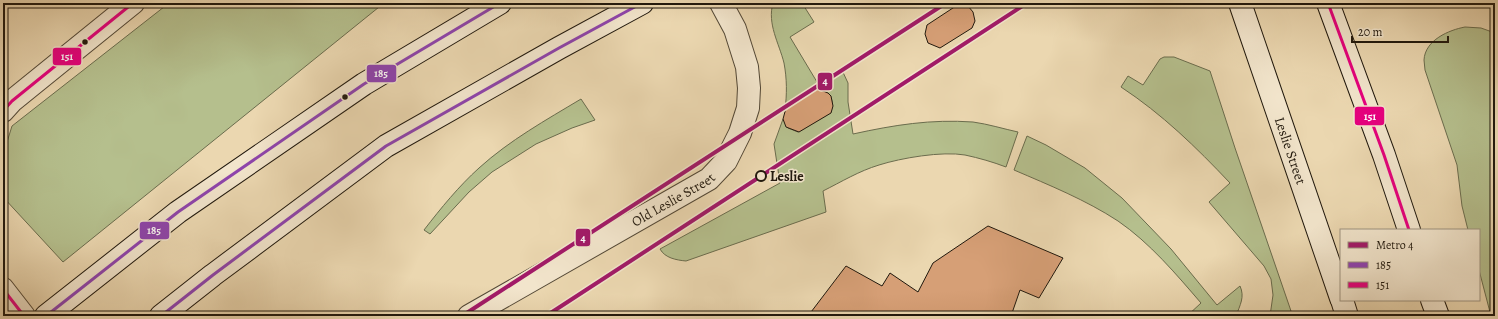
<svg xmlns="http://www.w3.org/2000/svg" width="1498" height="319" font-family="Alegreya,serif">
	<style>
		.green { fill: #b5bf8d; stroke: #6a6c4d }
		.building { fill: #d69f76; stroke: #20180d }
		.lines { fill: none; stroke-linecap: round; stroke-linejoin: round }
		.street-casing { stroke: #534836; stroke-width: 24 }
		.secondary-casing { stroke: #20180d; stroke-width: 24 }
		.street { stroke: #f2e5cc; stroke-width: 22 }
		.secondary { stroke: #f2e5cc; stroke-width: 22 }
		.bus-1-casing { stroke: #f2e5cc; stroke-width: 6 }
		.bus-2-casing { stroke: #f2e5cc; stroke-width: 6 }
		.bus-1 { stroke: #8e44ad; stroke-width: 3 }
		.bus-2 { stroke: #e5007d; stroke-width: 3 }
		.metro-1-casing { stroke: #f2e5cc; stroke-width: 7 }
		.metro-1 { stroke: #a21a68; stroke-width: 4 }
		.bus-dot { fill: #20180d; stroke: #f2e5cc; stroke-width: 1.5 }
		.stop-dot { fill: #f2e5cc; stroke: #20180d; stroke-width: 2 }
		.labels { text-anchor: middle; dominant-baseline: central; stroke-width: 3; stroke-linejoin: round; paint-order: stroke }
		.street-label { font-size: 14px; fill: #20180d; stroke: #f2e5cc }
		.stop-label { font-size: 14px; font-weight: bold; fill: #20180d; stroke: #f2e5cc; text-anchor: start }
		.line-badge { stroke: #f2e5cc; stroke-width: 1.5 }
		.badge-label { font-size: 11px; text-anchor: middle; font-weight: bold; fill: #fff }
	</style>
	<rect width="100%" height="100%" fill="#ebd7b0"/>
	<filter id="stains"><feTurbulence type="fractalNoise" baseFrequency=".005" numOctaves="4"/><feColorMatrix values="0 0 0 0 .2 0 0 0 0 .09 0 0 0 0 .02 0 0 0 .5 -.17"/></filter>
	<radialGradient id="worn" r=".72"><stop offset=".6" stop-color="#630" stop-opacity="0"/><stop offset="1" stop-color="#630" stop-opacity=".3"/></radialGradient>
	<path class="green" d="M 169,3 L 384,3 L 63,262 L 3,197 L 3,155 L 12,126 Z
		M 773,3 L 802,3 L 814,22 L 790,37 L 817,82 L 841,68 L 848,83 L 848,102 L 853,134 C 894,125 931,119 973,122 C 988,124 1004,129 1018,132 L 1006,167 C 993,162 979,158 965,155 C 942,151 901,158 879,165 C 859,171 841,182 823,191 L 826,212 L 686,261 C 676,260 665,258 660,249 L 780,183 L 774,144 L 783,119 L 788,128 L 798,132 L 830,113 C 836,102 830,89 816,90 L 785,110 C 787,94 787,79 784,63 C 779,43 767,24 773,3 Z
		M 1465,27 L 1481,28 L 1495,33 L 1495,316 L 1491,316 L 1479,270 L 1479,230 L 1468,230 L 1462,206 L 1457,165 L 1425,70 C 1425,67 1424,63 1424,60 C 1425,40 1449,30 1465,27 Z
		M 1164,57 L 1174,57 L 1210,71 L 1235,148 L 1291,311 L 1278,316 L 1270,316 L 1273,295 L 1271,279 L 1264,266 L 1209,202 L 1230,183 C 1196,147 1162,114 1121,87 L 1128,76 L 1143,85 L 1160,59 Z
		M 581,99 L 595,120 L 572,128 L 536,144 L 492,172 L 469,192 L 430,234 L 424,230 C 441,208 459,186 479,168 C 510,140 546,120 581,99 Z
		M 1027,136 L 1046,145 L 1085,168 L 1122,198 L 1171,249 L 1217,305 L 1240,286 C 1245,297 1240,305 1236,316 L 1187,316 L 1201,303 C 1176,274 1150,243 1118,221 C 1086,200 1049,185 1014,170 Z"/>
	<path class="building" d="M 959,4 L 968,6 L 973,12 L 975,21 L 972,28 L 940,48 L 928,43 L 925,34 L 927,25 Z
		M 818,89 L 828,93 L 831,96 L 833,106 L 831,113 L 799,132 L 786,127 L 783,119 L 786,108 Z
		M 988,226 L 1063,258 L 1039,298 L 1020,290 L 1011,316 L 808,316 L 846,266 L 882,286 L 890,273 L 918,292 L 933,263 Z"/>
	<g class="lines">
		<defs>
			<g id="street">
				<path d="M 3,111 L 12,101 L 133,3"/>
				<path d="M 3,289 L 24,316"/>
				<path id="s1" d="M 469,316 L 709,179 L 726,161 L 740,133 L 748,108 L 749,88 L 747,67 L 735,29 L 721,3"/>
			</g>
			<g id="secondary">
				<path id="s2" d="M 1240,3 L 1341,298"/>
				<path d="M 1328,3 L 1384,155 L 1409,230"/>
				<path d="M 1342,300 L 1347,316"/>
				<path d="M 1432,300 L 1438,316"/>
				<path d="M 46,316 L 178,212 L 364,84 L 500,3"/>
				<path d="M 161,316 L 213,275 L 386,146 L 559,48 L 642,3"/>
			</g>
		</defs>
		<use href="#street" class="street-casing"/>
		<use href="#secondary" class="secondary-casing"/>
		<use href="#street" class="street"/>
		<use href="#secondary" class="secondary"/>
		<defs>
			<path id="bus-1" d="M 46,316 L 178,212 L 364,84 L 500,3
				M 161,316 L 213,275 L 386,146 L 559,48 L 642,3"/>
			<path id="bus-2" d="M 1328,3 L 1384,155 L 1409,230
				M 3,111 L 12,101 L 133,3
				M 3,289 L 24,316"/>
		</defs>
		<use href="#bus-1" class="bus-1-casing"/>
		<use href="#bus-2" class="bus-2-casing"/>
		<use href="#bus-1" class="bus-1"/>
		<use href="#bus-2" class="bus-2"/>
		<defs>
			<path id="metro-1" d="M 462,316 L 946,3
				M 546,316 L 1027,3"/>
		</defs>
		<use href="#metro-1" class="metro-1-casing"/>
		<use href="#metro-1" class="metro-1"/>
	</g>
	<g class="bus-dot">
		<circle cx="85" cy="42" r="3.5"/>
		<circle cx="345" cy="97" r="3.5"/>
	</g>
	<circle class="stop-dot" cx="761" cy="176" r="5"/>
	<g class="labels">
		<g class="street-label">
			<text stroke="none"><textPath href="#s2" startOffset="156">Leslie Street</textPath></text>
			<text stroke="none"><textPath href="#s1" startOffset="235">Old Leslie Street</textPath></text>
		</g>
		<g class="stop-label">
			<text x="770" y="176">Leslie</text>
		</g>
	</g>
	<g class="line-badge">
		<rect x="52" y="47" width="30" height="19" rx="4" fill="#e5007d"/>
		<rect x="366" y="64" width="31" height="19" rx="4" fill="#8e44ad"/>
		<rect x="817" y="72" width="16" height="19" rx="4" fill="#a21a68"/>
		<rect x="1354" y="106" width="31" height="20" rx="4" fill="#e5007d"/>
		<rect x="139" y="221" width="31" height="19" rx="4" fill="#8e44ad"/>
		<rect x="575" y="228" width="16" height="19" rx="4" fill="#a21a68"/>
	</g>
	<g class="badge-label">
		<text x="67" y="60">151</text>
		<text x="381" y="77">185</text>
		<text x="825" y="85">4</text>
		<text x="1370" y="120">151</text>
		<text x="154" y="234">185</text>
		<text x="583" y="242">4</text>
	</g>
	<rect width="1498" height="319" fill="none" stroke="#ebd7b0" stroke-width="16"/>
	<rect x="4" y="4" width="1490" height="311" fill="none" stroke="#20180d" stroke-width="2"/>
	<rect x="8" y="8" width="1482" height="303" fill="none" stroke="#20180d"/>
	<rect x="1340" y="229" width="140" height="72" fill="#f2e5cc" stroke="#9e9380"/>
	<rect x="1348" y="242" width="20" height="6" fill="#a21a68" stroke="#9e9380"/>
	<text x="1376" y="249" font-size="12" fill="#20180d">Metro 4</text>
	<rect x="1348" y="262" width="20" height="6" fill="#8e44ad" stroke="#9e9380"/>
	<text x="1376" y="269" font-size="12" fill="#20180d">185</text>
	<rect x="1348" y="282" width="20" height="6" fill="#e5007d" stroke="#9e9380"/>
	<text x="1376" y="289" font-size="12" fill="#20180d">151</text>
	<path d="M1352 36v6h96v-6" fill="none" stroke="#20180d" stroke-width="2"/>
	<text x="1358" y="36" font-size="12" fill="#20180d" stroke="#f2e5cc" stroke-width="3" paint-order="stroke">20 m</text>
	<rect width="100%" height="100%" filter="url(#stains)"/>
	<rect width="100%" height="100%" fill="url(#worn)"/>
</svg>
